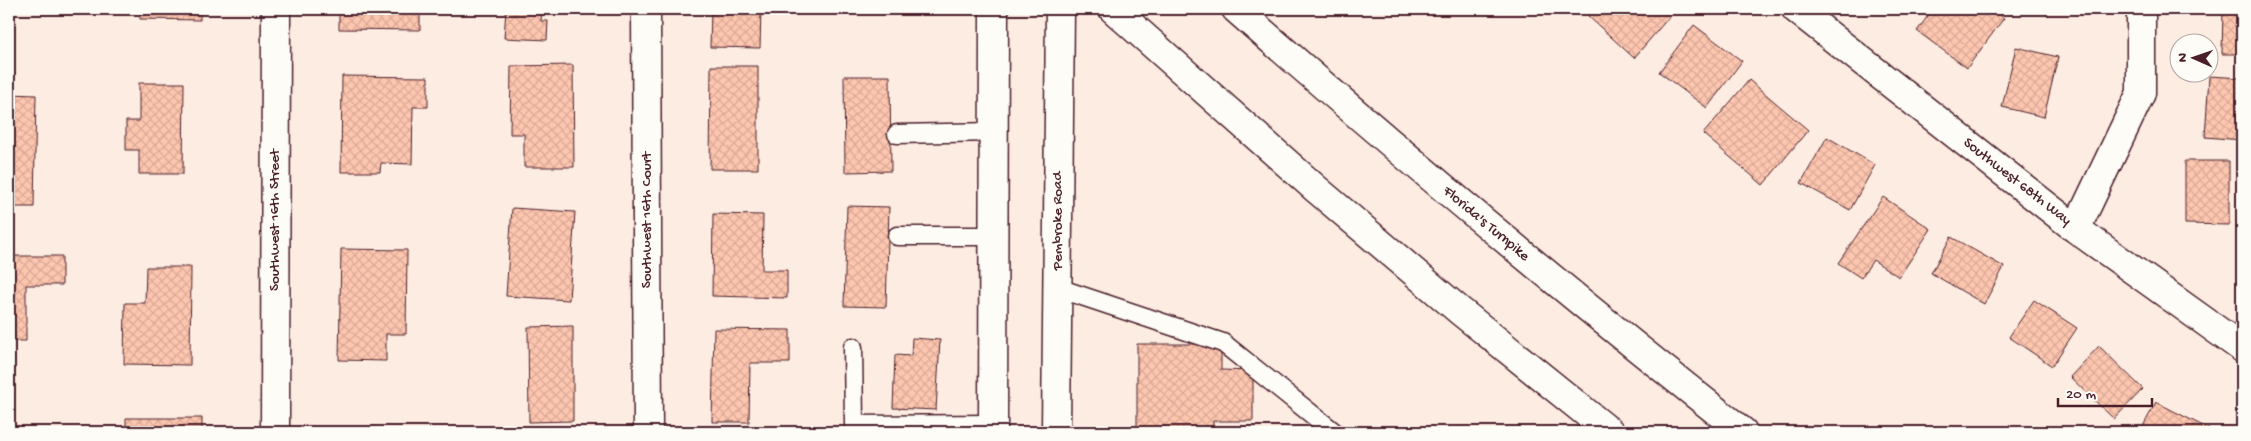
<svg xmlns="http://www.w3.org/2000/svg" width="2251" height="441" font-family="'Gochi Hand',sans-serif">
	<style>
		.building { fill: url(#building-cross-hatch); stroke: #4a1f2b }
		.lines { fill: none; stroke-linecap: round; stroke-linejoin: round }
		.service-casing { stroke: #4a1f2b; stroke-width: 21 }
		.minor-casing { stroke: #4a1f2b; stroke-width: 31 }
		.secondary-casing { stroke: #4a1f2b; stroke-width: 31 }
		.motorway-casing { stroke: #4a1f2b; stroke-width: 31 }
		.service { stroke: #fdfcf7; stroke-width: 18 }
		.minor { stroke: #fdfcf7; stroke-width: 28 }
		.secondary { stroke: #fdfcf7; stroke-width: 28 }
		.motorway { stroke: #fdfcf7; stroke-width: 28 }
		.labels { text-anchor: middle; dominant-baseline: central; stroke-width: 4; stroke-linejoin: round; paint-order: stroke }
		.street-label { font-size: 15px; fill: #4a1f2b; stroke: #fdfcf7 }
	</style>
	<defs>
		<pattern id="building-cross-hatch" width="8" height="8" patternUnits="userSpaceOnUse" patternTransform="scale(1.25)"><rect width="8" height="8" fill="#fdc6af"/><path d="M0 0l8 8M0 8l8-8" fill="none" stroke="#daaa97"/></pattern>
	</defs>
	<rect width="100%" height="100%" fill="#fdece1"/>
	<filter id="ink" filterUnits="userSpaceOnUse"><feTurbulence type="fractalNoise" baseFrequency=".02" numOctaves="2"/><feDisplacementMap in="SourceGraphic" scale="10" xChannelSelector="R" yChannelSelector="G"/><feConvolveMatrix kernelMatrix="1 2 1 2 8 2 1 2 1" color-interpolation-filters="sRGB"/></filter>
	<g filter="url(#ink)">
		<path class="building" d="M 140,9 L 200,9 L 200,20 L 140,19 Z
			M 339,9 L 420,9 L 420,30 L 339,29 Z
			M 506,9 L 542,9 L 541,21 L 548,21 L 547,40 L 504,38 Z
			M 711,9 L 761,9 L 760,48 L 710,47 Z
			M 1594,9 L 1674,9 L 1675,10 L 1634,58 L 1588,16 Z
			M 1933,9 L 1991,9 L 2004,18 L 1967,68 L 1917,31 Z
			M 2223,9 L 2242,9 L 2242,54 L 2222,54 Z
			M 1694,25 L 1742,61 L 1707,108 L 1659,72 Z
			M 2016,47 L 2058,57 L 2044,117 L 2002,107 Z
			M 573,65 L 574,167 L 524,167 L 524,134 L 510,134 L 511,66 Z
			M 711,66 L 758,66 L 758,169 L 710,169 Z
			M 342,76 L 428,77 L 428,107 L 413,107 L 412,164 L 381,163 L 380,172 L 341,172 Z
			M 844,76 L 890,76 L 891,171 L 845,172 Z
			M 2209,76 L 2242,78 L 2242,140 L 2205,137 Z
			M 1749,80 L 1808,130 L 1763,185 L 1703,134 Z
			M 139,83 L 184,83 L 183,174 L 139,174 L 139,150 L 126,150 L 126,121 L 139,121 Z
			M 9,94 L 36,95 L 34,207 L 9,207 Z
			M 1827,137 L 1875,165 L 1850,210 L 1801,183 Z
			M 2185,161 L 2229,161 L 2229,225 L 2185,224 Z
			M 1883,197 L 1931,229 L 1899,277 L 1873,260 L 1861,278 L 1838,263 Z
			M 847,206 L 889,207 L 886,307 L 844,306 Z
			M 512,208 L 575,212 L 569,300 L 506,296 Z
			M 713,214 L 763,215 L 762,270 L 787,270 L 787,298 L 712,296 Z
			M 1951,237 L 2004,267 L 1984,304 L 1931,273 Z
			M 341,249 L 407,250 L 406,334 L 386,334 L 386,361 L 339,360 Z
			M 9,256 L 62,256 L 62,285 L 26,285 L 26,341 L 9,341 Z
			M 146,267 L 191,267 L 190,365 L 124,364 L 125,303 L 145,303 Z
			M 2034,300 L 2077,328 L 2052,366 L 2009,337 Z
			M 573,326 L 573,421 L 529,422 L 528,327 Z
			M 714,329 L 790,330 L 790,363 L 750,363 L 749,422 L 712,422 Z
			M 912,338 L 940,340 L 936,410 L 893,408 L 895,355 L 911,356 Z
			M 1137,344 L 1221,344 L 1221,370 L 1253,371 L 1253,421 L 1213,421 L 1213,432 L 1137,432 Z
			M 2099,346 L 2143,389 L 2114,419 L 2070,377 Z
			M 2156,402 L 2209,429 L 2207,432 L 2140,432 Z
			M 126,418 L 202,418 L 202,432 L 126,432 Z"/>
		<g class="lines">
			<defs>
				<path id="service" d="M 897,134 L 994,132
					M 897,236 L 993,236
					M 1058,288 L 1223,343 L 1334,432
					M 853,347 L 854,425 L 993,424"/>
				<path id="minor" d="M 646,9 L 648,432
					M 1796,9 L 2076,229 L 2242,348
					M 2076,229 L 2141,93 L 2141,9
					M 275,432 L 276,9"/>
				<path id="secondary" d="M 993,432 L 994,9
					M 1056,432 L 1060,9"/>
				<path id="motorway" d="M 1113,9 L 1315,188 L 1460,311 L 1610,432
					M 1236,9 C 1401,154 1570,296 1743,432"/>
			</defs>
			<use href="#service" class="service-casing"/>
			<use href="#minor" class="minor-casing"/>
			<use href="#secondary" class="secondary-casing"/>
			<use href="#motorway" class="motorway-casing"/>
			<use href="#service" class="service"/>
			<use href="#minor" class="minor"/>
			<use href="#secondary" class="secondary"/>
			<use href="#motorway" class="motorway"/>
		</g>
	</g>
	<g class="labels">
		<g class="street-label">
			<text transform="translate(2017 182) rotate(38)">Southwest 68th Way</text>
			<text transform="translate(275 220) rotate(-90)">Southwest 16th Street</text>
			<text transform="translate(647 220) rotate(-90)">Southwest 16th Court</text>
			<text transform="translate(1058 221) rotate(-90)">Pembroke Road</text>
			<text transform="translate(1486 224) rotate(40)">Florida's Turnpike</text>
		</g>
	</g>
	<rect width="2251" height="441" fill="none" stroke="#fdfcf7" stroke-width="30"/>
	<rect x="15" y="15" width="2221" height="411" fill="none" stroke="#4a1f2b" stroke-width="2" filter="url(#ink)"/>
	<g transform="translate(2194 58) rotate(272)"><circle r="24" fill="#fdfcf7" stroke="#b5a4a5"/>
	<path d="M0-4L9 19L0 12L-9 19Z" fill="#4a1f2b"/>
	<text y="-8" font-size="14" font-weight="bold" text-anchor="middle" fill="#4a1f2b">N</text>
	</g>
	<path d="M2058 398v8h94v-8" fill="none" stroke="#4a1f2b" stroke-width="2.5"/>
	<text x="2066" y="398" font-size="15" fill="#4a1f2b" stroke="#fdfcf7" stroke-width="4" paint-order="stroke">20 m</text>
</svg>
